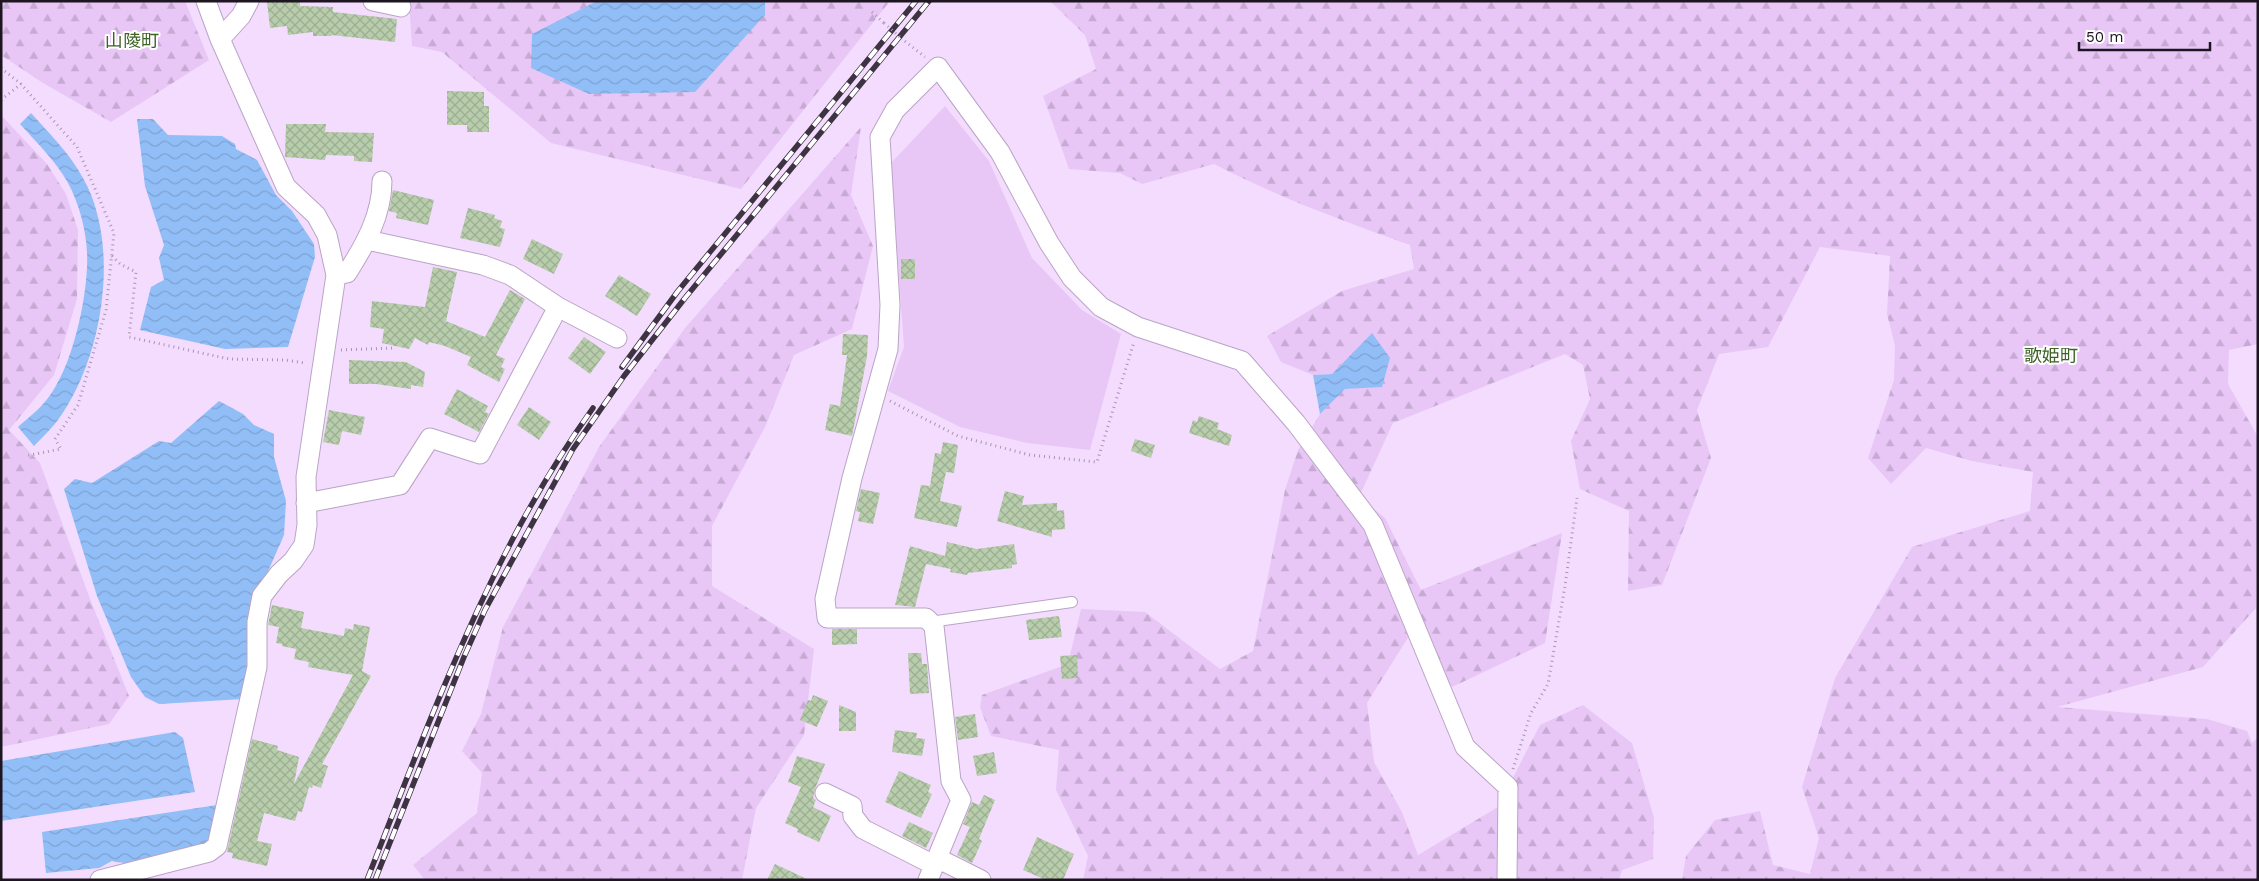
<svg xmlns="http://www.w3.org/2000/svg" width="2259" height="881" font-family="'Work Sans','Noto Sans JP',sans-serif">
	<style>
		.forest { fill: url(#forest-firs) }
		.pitch { fill: #e8c7f7 }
		.water { fill: url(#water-waves) }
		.building { fill: url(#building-cross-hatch) }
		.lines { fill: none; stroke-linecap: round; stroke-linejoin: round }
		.service-casing { stroke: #baa4c5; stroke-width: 12 }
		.minor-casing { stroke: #baa4c5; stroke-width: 21 }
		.path { stroke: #a896b0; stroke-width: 3; stroke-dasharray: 1 4; stroke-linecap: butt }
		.service { stroke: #fff; stroke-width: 10 }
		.minor { stroke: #fff; stroke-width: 19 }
		.rail-casing { stroke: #3d3342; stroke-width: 5.5 }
		.rail { stroke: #fff; stroke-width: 4; stroke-dasharray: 11; stroke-linecap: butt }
		.path-bridge { stroke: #a896b0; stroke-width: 3; stroke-dasharray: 1 4; stroke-linecap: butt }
		.labels { text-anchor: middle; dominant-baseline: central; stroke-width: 4; stroke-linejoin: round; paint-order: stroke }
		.neighbourhood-label { font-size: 18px; fill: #3e6326; stroke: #fff }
	</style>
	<defs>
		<pattern id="forest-firs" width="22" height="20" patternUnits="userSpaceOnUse" patternTransform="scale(1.25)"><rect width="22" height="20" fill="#e8c7f7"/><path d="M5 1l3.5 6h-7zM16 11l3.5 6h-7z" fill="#c7aad3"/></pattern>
		<pattern id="water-waves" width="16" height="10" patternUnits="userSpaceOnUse" patternTransform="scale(1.25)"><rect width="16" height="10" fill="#92bef7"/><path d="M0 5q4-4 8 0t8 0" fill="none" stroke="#7da2d3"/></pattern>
		<pattern id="building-cross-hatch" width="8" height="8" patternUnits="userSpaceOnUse" patternTransform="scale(1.25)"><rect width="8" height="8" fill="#b7cdab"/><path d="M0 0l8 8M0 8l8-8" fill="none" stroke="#9daf93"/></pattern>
	</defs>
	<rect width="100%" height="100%" fill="#f3dcfe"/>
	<path class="forest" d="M 1,1 L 185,1 L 209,60 L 111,122 L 43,83 L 1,55 Z
		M 409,1 L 597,1 L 582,10 L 765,15 L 765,1 L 890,1 L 741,189 L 551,143 L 442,52 L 412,46 Z
		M 1050,1 L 2258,1 L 2258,344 L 2229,350 L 2228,384 L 2258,437 L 2256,608 L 2203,667 L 2057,707 L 2207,719 L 2247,731 L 2252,743 L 2258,737 L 2258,880 L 1682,880 L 1686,856 L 1715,820 L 1760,811 L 1773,865 L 1810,874 L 1819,838 L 1802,787 L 1835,678 L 1912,547 L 2030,511 L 2033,472 L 1972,461 L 1926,448 L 1891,484 L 1868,458 L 1894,380 L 1895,346 L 1887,314 L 1890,256 L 1820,247 L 1768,347 L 1719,354 L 1697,410 L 1711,458 L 1662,585 L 1628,591 L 1629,511 L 1580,489 L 1571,441 L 1590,399 L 1583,365 L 1565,354 L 1393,423 L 1359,497 L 1385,518 L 1421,590 L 1562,533 L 1545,643 L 1452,687 L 1409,636 L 1367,703 L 1374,762 L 1402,812 L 1418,855 L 1498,807 L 1540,725 L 1583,705 L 1632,743 L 1654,818 L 1653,859 L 1622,870 L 1619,880 L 1083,880 L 1088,856 L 1056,790 L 1059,750 L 991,736 L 980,707 L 982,695 L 1068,664 L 1081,609 L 1145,612 L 1220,669 L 1253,651 L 1285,490 L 1298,450 L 1320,414 L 1345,389 L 1382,386 L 1372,333 L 1332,374 L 1313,375 L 1281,362 L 1267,336 L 1342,291 L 1414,269 L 1410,245 C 1343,221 1278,197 1214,164 L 1142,184 L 1120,173 L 1069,169 L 1043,96 L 1096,69 L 1085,35 Z
		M 1,115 L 47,164 L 66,194 L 78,230 L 77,299 L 54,375 L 9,430 L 40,463 L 90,599 L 129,696 L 109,724 L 1,747 Z
		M 861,127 L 851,195 L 873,246 L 852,329 L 794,355 L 766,425 L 712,526 L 712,586 L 814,649 L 804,735 L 756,808 L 742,880 L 425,880 L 413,865 L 477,813 L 482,773 L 462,751 L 481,714 L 503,627 L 599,447 L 685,328 Z"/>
	<path class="pitch" d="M 945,106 L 989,161 L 1032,258 L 1082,310 L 1121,334 L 1090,450 L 1027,443 L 960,427 L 888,391 L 904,347 L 891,163 Z"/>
	<path class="water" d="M 597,1 L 765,1 L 765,15 L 695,92 L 589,94 L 531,68 L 532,34 Z
		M 31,113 C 48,132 71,155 83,178 C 120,243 104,350 64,411 C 56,424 45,435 34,446 L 18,427 C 28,418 40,409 48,398 C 73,366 89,293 87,252 C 86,230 79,203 68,183 C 56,161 37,143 20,124 Z
		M 137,119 L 153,119 L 168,135 L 222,136 L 235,144 L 236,149 L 257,160 L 276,195 L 292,211 L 314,244 L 315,257 L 288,347 L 225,349 L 140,330 L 151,287 L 164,280 L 159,258 L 164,245 L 145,186 Z
		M 1372,333 L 1390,358 L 1382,387 L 1345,389 L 1320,414 L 1313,375 L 1332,374 Z
		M 219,401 L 243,414 L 254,425 L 274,434 L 274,457 L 286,501 L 284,535 L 262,585 L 243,699 L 159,704 L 145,697 L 131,677 L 97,596 L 64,489 L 75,479 L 92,483 L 159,441 L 171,443 Z
		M 175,732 L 183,738 L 195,792 L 1,821 L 1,761 Z
		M 217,805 L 210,845 C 180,852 142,869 112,861 L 99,868 L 46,873 L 42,832 Z"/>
	<path class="building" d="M 267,1 L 300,1 L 300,6 L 333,7 L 333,12 L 397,19 L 395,42 L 332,35 L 332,36 L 313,36 L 313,32 L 288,35 L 287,26 L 270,28 Z
		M 447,91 L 484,92 L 484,106 L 489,106 L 489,132 L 467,132 L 467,125 L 447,125 Z
		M 286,124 L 326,124 L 325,132 L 374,133 L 372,162 L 354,161 L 354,156 L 326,155 L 325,160 L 285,157 Z
		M 393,190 L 434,200 L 428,225 L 396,218 L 397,213 L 389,211 Z
		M 468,208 L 495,215 L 494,218 L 502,221 L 500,228 L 505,229 L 500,247 L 460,238 Z
		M 532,239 L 563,254 L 554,274 L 523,259 Z
		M 901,259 L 915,259 L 915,279 L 901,279 Z
		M 433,267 L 457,272 L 446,321 L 485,337 L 510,290 L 525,299 L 496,355 L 505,359 L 501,367 L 505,369 L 499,382 L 467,365 L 471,357 L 445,346 L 429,342 L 428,345 L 415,338 L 409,349 L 382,343 L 384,329 L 370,327 L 372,301 L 425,307 Z
		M 619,275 L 651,294 L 637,316 L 605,296 Z
		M 843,334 L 868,335 L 867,356 L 852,436 L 825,430 L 830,404 L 840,406 L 847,355 L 842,355 Z
		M 584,337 L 606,352 L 590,374 L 568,358 Z
		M 349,360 L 406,362 L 425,372 L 423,387 L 411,385 L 411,389 L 376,384 L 349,384 Z
		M 457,389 L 488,406 L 485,412 L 489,414 L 479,432 L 444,414 Z
		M 529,407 L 551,422 L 539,440 L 517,425 Z
		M 329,410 L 365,417 L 361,435 L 342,431 L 339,445 L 323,442 Z
		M 1199,416 L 1219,423 L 1217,429 L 1232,435 L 1229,446 L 1189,433 L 1193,420 L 1197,422 Z
		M 1135,439 L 1155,445 L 1151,458 L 1131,451 Z
		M 943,442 L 958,445 L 954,473 L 946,472 L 940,501 L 962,506 L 957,527 L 914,518 L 921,485 L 930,486 L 935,453 L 941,454 Z
		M 861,489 L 880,493 L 873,524 L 858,521 L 860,512 L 856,511 Z
		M 1005,491 L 1024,496 L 1022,505 L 1057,503 L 1057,511 L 1064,510 L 1065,529 L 1052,530 L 1052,537 L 997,521 Z
		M 947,542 L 977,549 L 1014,544 L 1017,564 L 1012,565 L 1012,568 L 968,573 L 967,575 L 950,572 L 951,569 L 926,564 L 915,607 L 895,605 L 910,546 L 945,556 Z
		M 272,605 L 304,612 L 301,628 L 344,636 L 345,628 L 353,630 L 354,624 L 370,627 L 362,671 L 371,676 L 322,764 L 328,766 L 321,788 L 313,785 L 312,788 L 309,787 L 302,812 L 298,811 L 295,821 L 264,813 L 257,841 L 272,844 L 267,866 L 232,858 L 233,853 L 227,852 L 252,739 L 278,746 L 277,750 L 299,757 L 294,784 L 353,675 L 308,667 L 309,662 L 294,659 L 296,649 L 282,646 L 282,644 L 276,643 L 279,627 L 268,625 Z
		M 1059,616 L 1062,637 L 1029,640 L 1026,620 Z
		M 832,629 L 857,629 L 857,644 L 832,645 Z
		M 908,653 L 921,653 L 922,664 L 927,664 L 929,693 L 910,694 Z
		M 1077,655 L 1078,678 L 1062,679 L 1060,656 Z
		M 813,695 L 828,701 L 817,727 L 800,720 L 808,700 L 811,701 Z
		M 839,705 L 856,712 L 856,731 L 839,731 Z
		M 975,714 L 978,737 L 958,740 L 955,717 Z
		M 895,730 L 917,733 L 916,738 L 925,739 L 922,756 L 892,752 Z
		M 994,752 L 997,773 L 977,776 L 973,756 Z
		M 797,756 L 825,764 L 815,789 L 813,798 L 816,800 L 813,807 L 831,816 L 819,842 L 797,832 L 798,829 L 785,823 L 801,787 L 788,782 Z
		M 899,771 L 931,785 L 928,792 L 932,794 L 921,818 L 885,802 Z
		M 984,795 L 995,800 L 979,839 L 982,841 L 972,863 L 957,855 L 970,827 L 963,824 L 972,802 L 979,805 Z
		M 909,822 L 933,833 L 926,848 L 902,836 Z
		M 1037,837 L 1074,854 L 1063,880 L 1046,880 L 1023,870 Z
		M 775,864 L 809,880 L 767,880 Z"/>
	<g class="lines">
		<defs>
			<path id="service" d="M 930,622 L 1072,602"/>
			<path id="minor" d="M 373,1 L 401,7
				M 220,39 L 241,16 L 249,1
				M 367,240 L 483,265 L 510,275 L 558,307 L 617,338
				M 336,275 L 347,273 C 365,245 382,215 382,181
				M 306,503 L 400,485 L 430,438 L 480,454 L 558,307
				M 825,793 L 852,806 L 853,816 L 863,829 L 934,865
				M 937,858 L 981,880
				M 100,880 L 209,852 L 217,846 L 257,667 L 257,622 L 262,596 L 279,574 L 293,561 L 304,545 L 307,525 L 306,477 L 336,275 L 327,235 L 316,215 L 286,187 L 220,39 L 206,1
				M 928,880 L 961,800 L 951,781 L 934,626 L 926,618 L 827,618 L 825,599 L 852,478 L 888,349 L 890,305 L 880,137 L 895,110 L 938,67 L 1000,152 L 1049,243 L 1072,278 L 1101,307 L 1138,327 L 1242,361 L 1296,423 L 1373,525 L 1465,747 L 1508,787 L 1507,880"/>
		</defs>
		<use href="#service" class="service-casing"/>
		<use href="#minor" class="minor-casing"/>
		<path class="path" d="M 872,12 L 884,23
			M 901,38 L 925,57
			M 1,68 L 21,84 L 77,147 L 114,233 L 106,310 L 78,405 L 55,439 L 61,449 L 25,456
			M 1,100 L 21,84
			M 112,256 L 120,264 L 136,272 L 129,337 L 229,359 L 285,360 L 305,363
			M 341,350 L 392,348
			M 890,401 L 958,436 L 1030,455 L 1097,462 L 1134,342
			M 1513,769 L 1531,713 L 1548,684 L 1565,586 L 1577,498"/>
		<use href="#service" class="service"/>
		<use href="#minor" class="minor"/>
		<defs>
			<path id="rail" d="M 622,367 L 678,291 L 916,1
				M 367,880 C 431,718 490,551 593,408
				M 375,880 L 464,657 L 485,610 L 573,449 L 624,376 L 685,298 L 929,1"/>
		</defs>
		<use href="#rail" class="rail-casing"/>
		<use href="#rail" class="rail"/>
		<path class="path-bridge" d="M 884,23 L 901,38"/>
	</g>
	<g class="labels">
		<g class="neighbourhood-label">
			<text x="132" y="40">山陵町</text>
			<text x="2051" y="355">歌姫町</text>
		</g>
	</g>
	<rect width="2259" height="881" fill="none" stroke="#1d1520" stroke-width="5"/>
	<path d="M2079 42v8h131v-8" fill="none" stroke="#1d1520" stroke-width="2.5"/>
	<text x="2086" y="42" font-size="15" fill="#1d1520" stroke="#ffffff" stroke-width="4" paint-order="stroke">50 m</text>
</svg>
